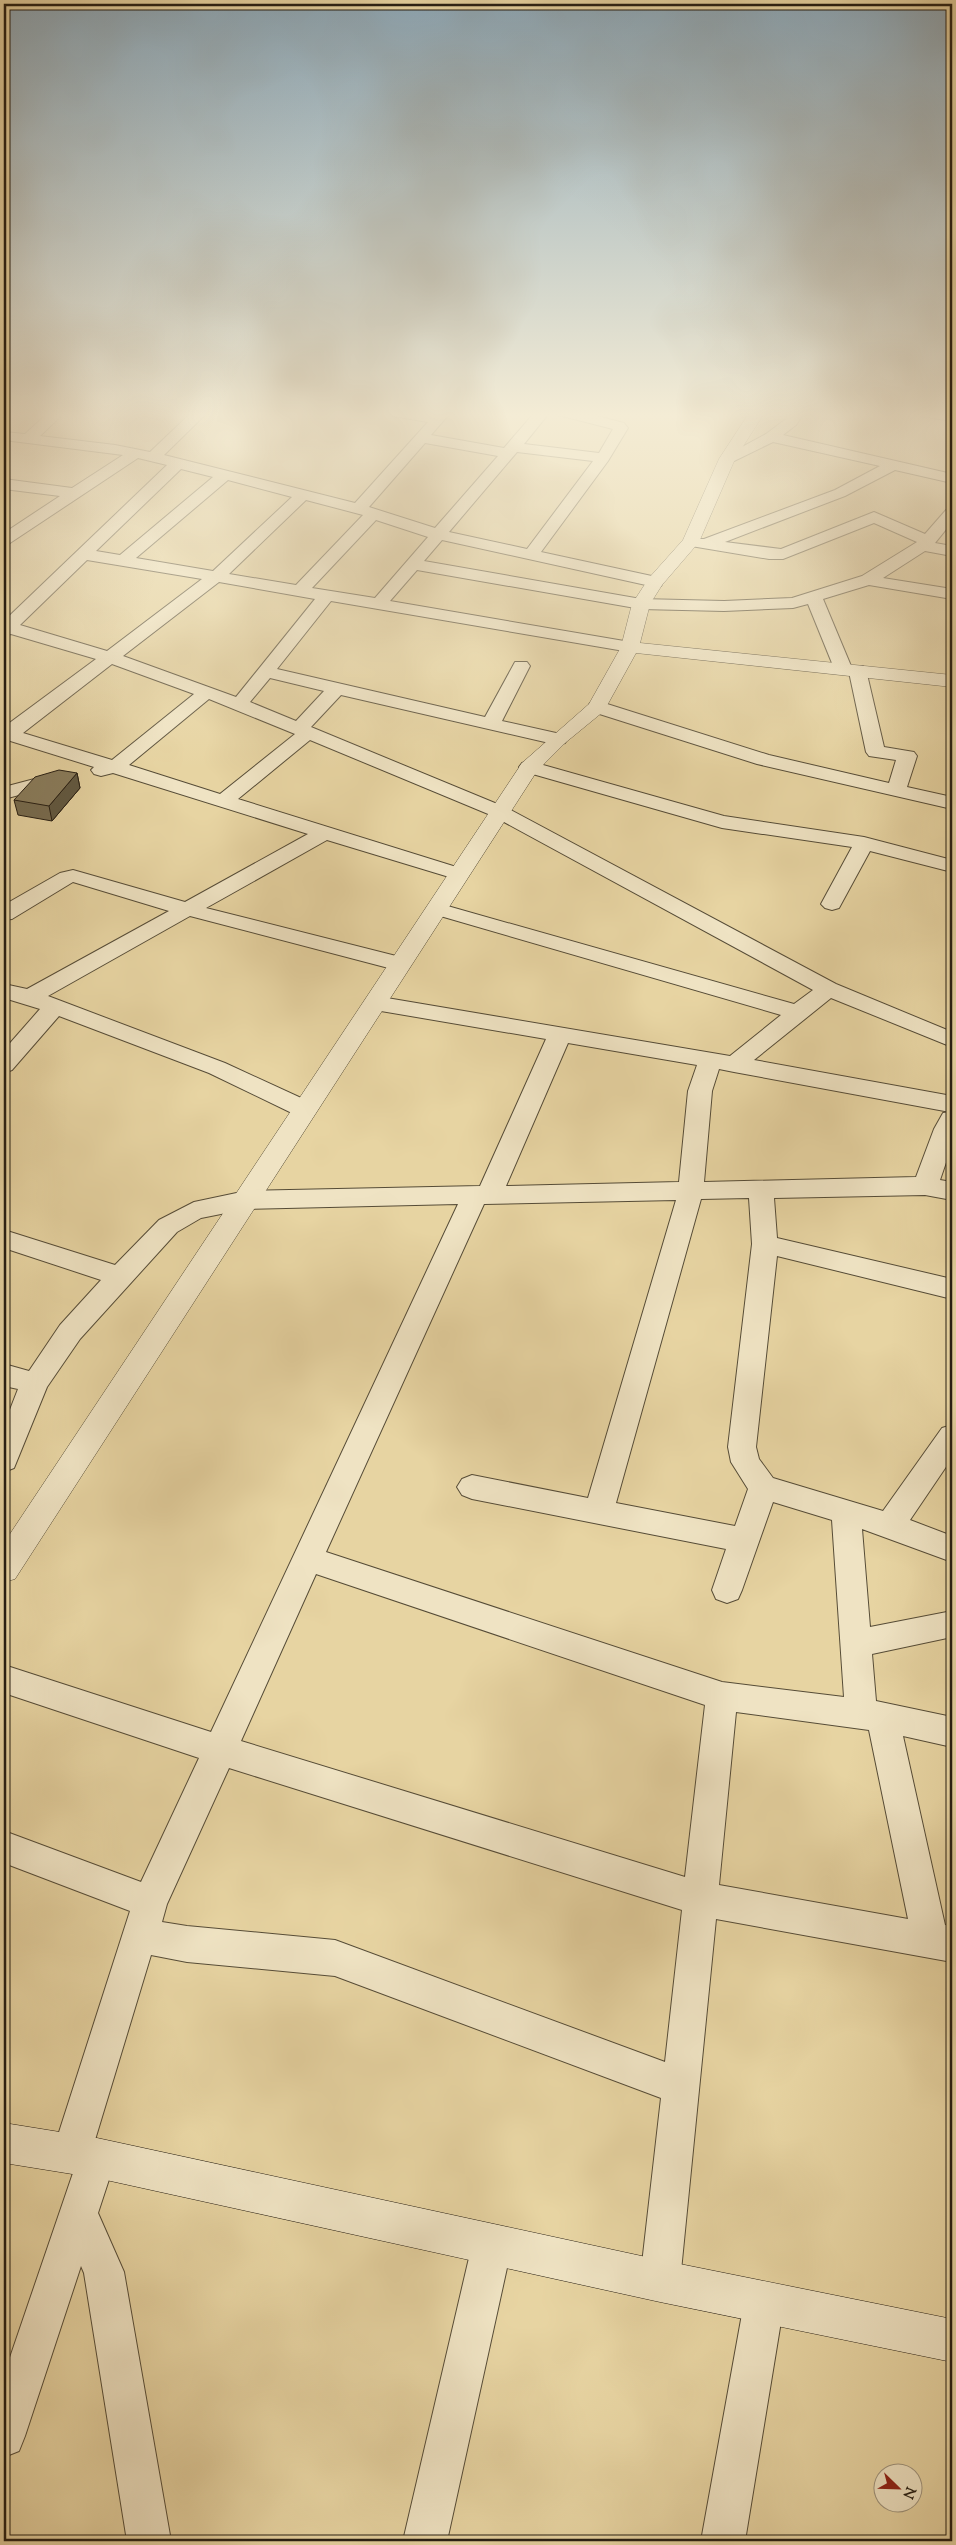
<svg xmlns="http://www.w3.org/2000/svg" width="956" height="2545" font-family="'Sorts Mill Goudy',serif">
	<style>
		.lines { fill: none; stroke-linecap: round; stroke-linejoin: round }
		.minor-casing { stroke: #564c37; stroke-width: 2 }
		.tertiary-casing { stroke: #564c37; stroke-width: 1 }
		.secondary-casing { stroke: #261e13; stroke-width: 1 }
		.minor { fill: #efe3c3; fill-rule: evenodd }
		.tertiary { fill: #efe3c3; fill-rule: evenodd }
		.secondary { fill: #efe3c3; fill-rule: evenodd }
		.wall { fill: #776c50; stroke: #261e13 }
		.shaded-wall { fill: #615841; stroke: #261e13 }
		.building { fill: #8a7d5d; stroke: #261e13 }
	</style>
	<rect width="100%" height="100%" fill="#e7d4a2"/>
	<filter id="stains"><feTurbulence type="fractalNoise" baseFrequency=".004" numOctaves="4"/><feColorMatrix values="0 0 0 0 .2 0 0 0 0 .09 0 0 0 0 .02 0 0 0 .5 -.17"/></filter>
	<radialGradient id="worn" r=".72"><stop offset=".6" stop-color="#630" stop-opacity="0"/><stop offset="1" stop-color="#630" stop-opacity=".3"/></radialGradient>
	<g class="lines">
		<defs>
			<path id="minor" d="M 49,412 L 65,412 L 40,436 L 115,445 L 150,452 L 192,412 L 208,412 L 164,455 L 355,503 L 428,422 L 393,416 L 386,412 L 451,412 L 431,435 L 504,448 L 535,412 L 550,412 L 524,444 L 599,453 L 613,429 L 558,415 L 556,412 L 581,412 L 624,423 L 628,428 L 608,461 L 541,552 L 661,578 L 663,582 L 661,586 L 655,587 L 442,540 L 424,561 L 641,599 L 724,601 L 792,598 L 862,576 L 917,542 L 874,523 L 783,559 L 769,559 L 685,545 L 683,542 L 685,539 L 704,539 L 835,490 L 880,466 L 773,442 L 732,462 L 727,463 L 720,459 L 766,434 L 786,419 L 791,412 L 805,412 L 796,425 L 783,435 L 952,474 L 952,483 L 895,470 L 845,496 L 725,542 L 781,549 L 874,512 L 925,534 L 946,510 L 952,508 L 952,522 L 935,543 L 952,546 L 952,556 L 925,551 L 883,578 L 952,589 L 952,599 L 869,585 L 823,599 L 851,666 L 863,666 L 866,670 L 884,747 L 914,752 L 917,756 L 907,787 L 952,797 L 952,809 L 757,764 L 590,711 L 588,707 L 590,703 L 604,703 L 769,755 L 889,783 L 896,760 L 869,756 L 866,752 L 849,672 L 837,672 L 834,668 L 808,604 L 793,608 L 724,611 L 641,609 L 417,570 L 390,601 L 630,642 L 636,643 L 639,647 L 636,651 L 630,652 L 331,601 L 277,669 L 485,717 L 515,662 L 527,662 L 530,666 L 502,721 L 565,735 L 567,739 L 565,743 L 558,745 L 341,695 L 311,727 L 507,808 L 836,984 L 952,1032 L 952,1047 L 831,998 L 754,1060 L 952,1096 L 952,1145 L 940,1180 L 952,1182 L 952,1200 L 925,1195 L 774,1198 L 777,1238 L 952,1279 L 952,1299 L 777,1256 L 756,1447 L 759,1459 L 773,1478 L 883,1511 L 942,1428 L 952,1425 L 952,1458 L 910,1520 L 952,1536 L 952,1562 L 862,1529 L 870,1627 L 952,1611 L 952,1637 L 872,1654 L 876,1701 L 952,1717 L 952,1747 L 903,1736 L 945,1925 L 952,1926 L 952,1962 L 716,1919 L 680,2281 L 674,2295 L 660,2301 L 646,2295 L 640,2281 L 661,2098 L 335,1976 L 187,1962 L 151,1955 L 95,2140 L 111,2144 L 116,2158 L 98,2213 L 124,2272 L 171,2541 L 127,2541 L 84,2273 L 81,2266 L 25,2436 L 19,2451 L 4,2457 L 4,2375 L 73,2173 L 57,2168 L 52,2154 L 130,1911 L 4,1863 L 4,1831 L 141,1882 L 199,1758 L 4,1693 L 4,1665 L 211,1732 L 458,1204 L 246,1209 L 201,1218 L 177,1232 L 80,1339 L 47,1387 L 14,1468 L 4,1472 L 4,1425 L 18,1389 L 4,1386 L 4,1364 L 29,1371 L 60,1325 L 101,1280 L 4,1248 L 4,1230 L 115,1265 L 159,1220 L 194,1202 L 246,1191 L 480,1186 L 546,1039 L 375,1010 L 367,1008 L 364,1003 L 367,998 L 375,996 L 730,1056 L 781,1015 L 430,913 L 426,909 L 430,905 L 437,903 L 444,905 L 794,1004 L 813,990 L 493,816 L 310,740 L 238,799 L 466,870 L 469,874 L 466,878 L 459,880 L 327,840 L 206,908 L 408,959 L 411,964 L 408,969 L 400,971 L 190,916 L 48,996 L 225,1063 L 312,1103 L 316,1109 L 312,1115 L 304,1117 L 296,1115 L 209,1073 L 59,1016 L 12,1070 L 4,1073 L 4,1050 L 40,1009 L 4,998 L 4,984 L 27,989 L 169,911 L 73,882 L 12,919 L 4,920 L 4,905 L 60,873 L 73,870 L 185,902 L 308,834 L 113,773 L 101,776 L 94,774 L 91,770 L 94,767 L 4,739 L 4,727 L 96,659 L 11,634 L 4,636 L 4,621 L 167,465 L 138,458 L 10,543 L 4,545 L 4,533 L 60,496 L 4,489 L 4,479 L 72,488 L 123,455 L 4,440 L 4,432 L 25,434 ZM 425,443 L 498,456 L 435,528 L 369,507 ZM 517,452 L 593,461 L 527,549 L 449,532 ZM 181,469 L 213,477 L 120,555 L 96,551 ZM 228,480 L 292,497 L 213,571 L 136,558 ZM 306,500 L 363,515 L 296,585 L 229,574 ZM 376,520 L 428,537 L 375,598 L 312,588 ZM 87,560 L 202,579 L 107,651 L 20,625 ZM 219,582 L 315,599 L 236,697 L 123,656 ZM 112,664 L 194,694 L 112,760 L 23,733 ZM 270,678 L 324,691 L 296,721 L 250,702 ZM 209,699 L 295,734 L 220,794 L 129,765 ZM 568,1043 L 697,1065 L 688,1091 L 679,1182 L 506,1186 ZM 719,1069 L 734,1072 L 950,1112 L 943,1113 L 934,1129 L 916,1177 L 704,1182 L 712,1091 ZM 749,1198 L 752,1244 L 728,1447 L 731,1462 L 748,1489 L 735,1526 L 616,1503 L 701,1199 ZM 676,1200 L 588,1498 L 472,1475 L 462,1479 L 457,1487 L 462,1495 L 472,1499 L 726,1549 L 712,1590 L 716,1599 L 727,1603 L 738,1599 L 742,1590 L 773,1502 L 832,1520 L 844,1697 L 722,1682 L 326,1552 L 484,1204 ZM 316,1574 L 705,1705 L 685,1877 L 241,1741 ZM 736,1712 L 869,1730 L 908,1919 L 719,1885 ZM 229,1768 L 682,1910 L 665,2062 L 335,1940 L 187,1926 L 162,1922 L 167,1904 Z
				M 913,412 L 952,413 L 952,421 L 920,416 Z
				M 529,761 L 724,816 L 864,837 L 952,860 L 952,872 L 870,851 L 839,908 L 832,910 L 825,908 L 821,904 L 852,847 L 722,828 L 522,771 L 519,767 L 522,763 Z
				M 61,772 L 68,774 L 71,778 L 68,782 L 4,799 L 4,787 Z
				M 492,2225 L 506,2231 L 512,2245 L 447,2541 L 403,2541 L 472,2245 L 478,2231 Z
				M 764,2283 L 778,2289 L 784,2303 L 745,2541 L 701,2541 L 744,2303 L 750,2289 Z"/>
			<path id="tertiary" d="M 750,412 L 765,412 L 735,459 L 699,542 L 662,585 L 650,604 L 640,643 L 952,675 L 952,687 L 636,653 L 604,711 L 565,743 L 537,771 L 15,1579 L 4,1582 L 4,1543 L 522,763 L 589,704 L 621,647 L 632,604 L 649,578 L 683,540 L 719,459 Z"/>
			<path id="secondary" d="M 4,2123 L 97,2138 L 660,2260 L 952,2319 L 952,2362 L 660,2302 L 97,2178 L 4,2163 Z"/>
		</defs>
		<use href="#minor" class="minor-casing"/>
		<use href="#tertiary" class="tertiary-casing"/>
		<use href="#secondary" class="secondary-casing"/>
		<use href="#minor" class="minor"/>
		<use href="#tertiary" class="tertiary"/>
		<use href="#secondary" class="secondary"/>
	</g>
	<path class="wall" d="M 77,773 L 80,788 L 52,821 L 18,815 L 14,800 Z"/>
	<path class="shaded-wall" d="M 77,773 L 80,788 L 52,821 L 49,806 Z"/>
	<path class="building" d="M 59,770 L 77,773 L 49,806 L 14,800 L 35,777 Z"/>
	<linearGradient id="sky" x2="0" y2="1"><stop stop-color="#8da8b8"/><stop offset="0.54" stop-color="#f4ecd5"/><stop offset="1" stop-color="#f4ecd5" stop-opacity="0"/></linearGradient>
	<rect width="956" height="769" fill="url(#sky)"/>
	<rect width="956" height="2545" fill="none" stroke="#e7d4a2" stroke-width="20"/>
	<rect x="5" y="5" width="946" height="2535" fill="none" stroke="#261e13" stroke-width="2.5"/>
	<rect x="10" y="10" width="936" height="2525" fill="none" stroke="#261e13"/>
	<g transform="translate(898 2488) rotate(113)"><circle r="24" fill="#efe3c3" stroke="#9f947d"/>
	<path d="M0-4L9 19L0 12L-9 19Z" fill="#8f2418"/>
	<text y="-8" font-size="14" font-weight="bold" text-anchor="middle" fill="#261e13">N</text>
	</g>
	<rect width="100%" height="100%" filter="url(#stains)"/>
	<rect width="100%" height="100%" fill="url(#worn)"/>
</svg>
